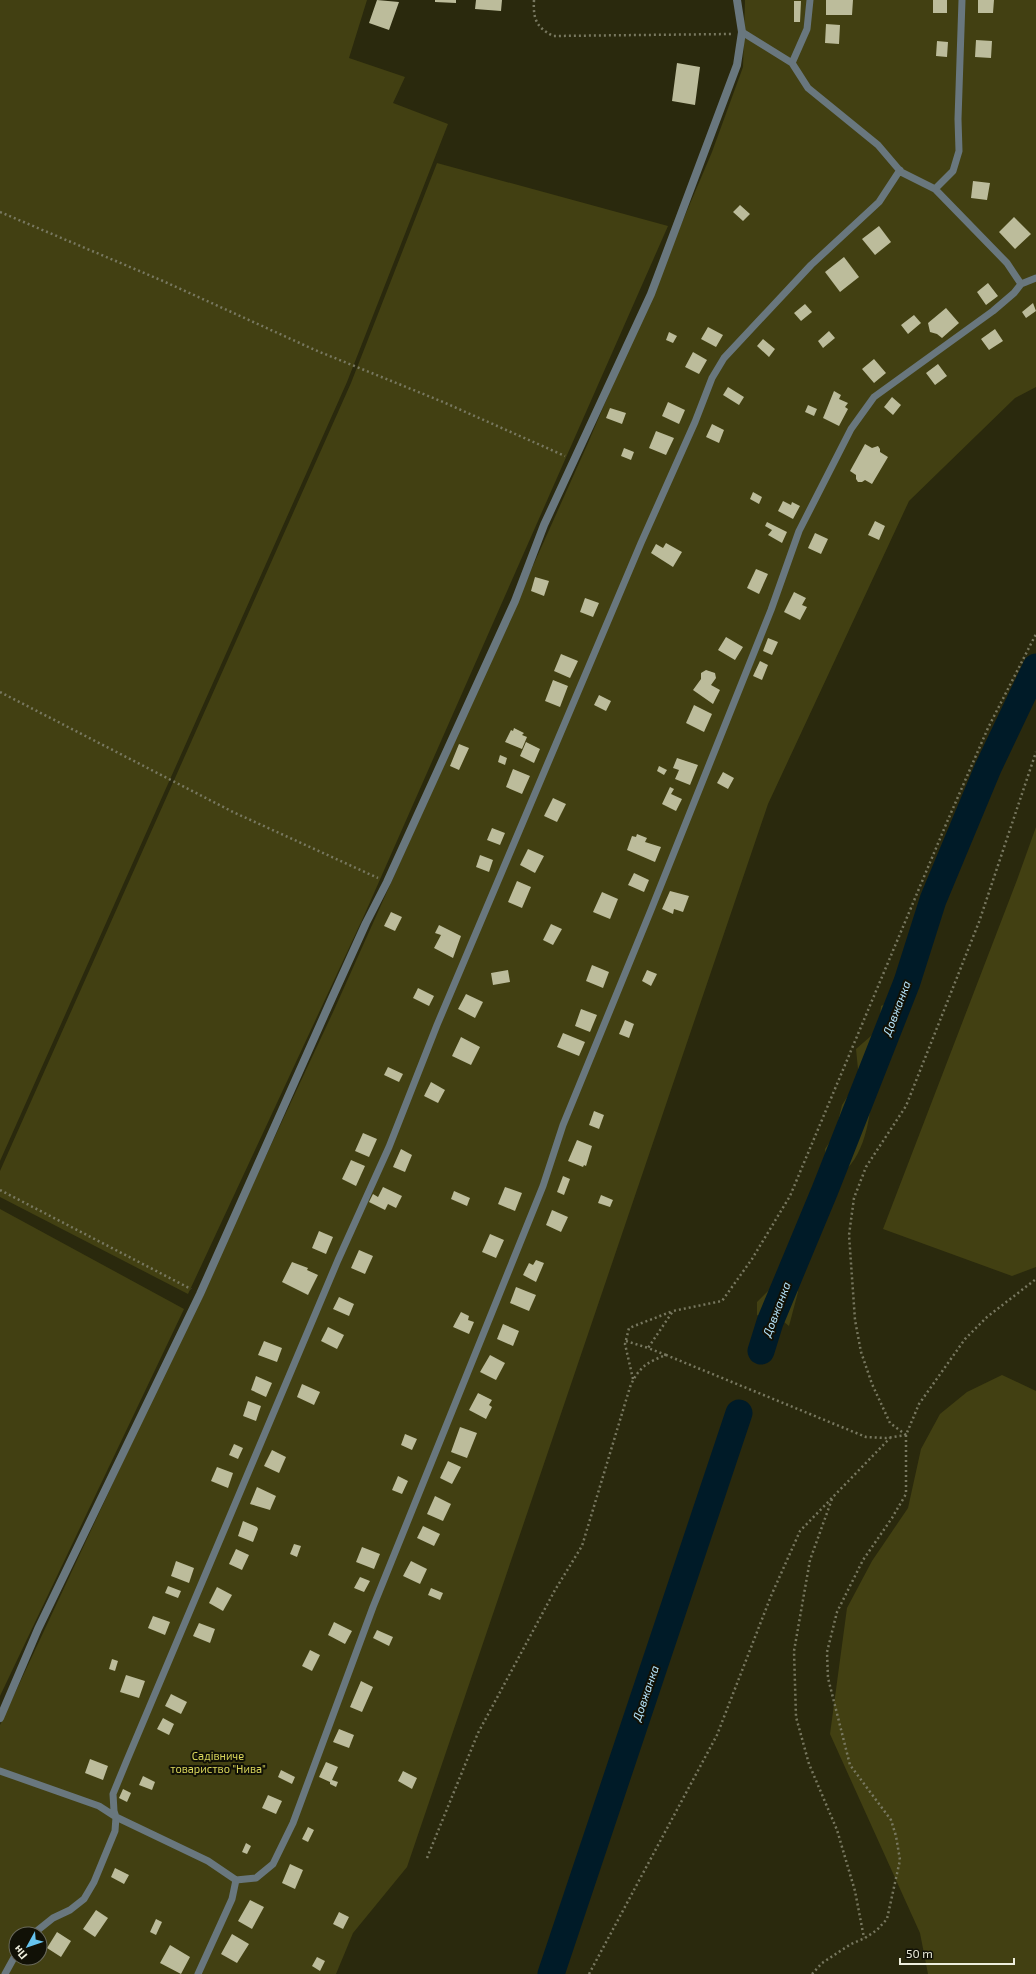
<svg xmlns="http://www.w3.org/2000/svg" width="1036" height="1974" font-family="'Exo 2',sans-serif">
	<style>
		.green { fill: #424012; fill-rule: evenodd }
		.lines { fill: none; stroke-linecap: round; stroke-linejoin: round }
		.river { stroke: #001b28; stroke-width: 27 }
		.building { fill: #bcbc9b }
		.path { stroke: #787860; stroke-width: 2.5; stroke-dasharray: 2 3; stroke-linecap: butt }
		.lane { stroke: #69777e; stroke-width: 7 }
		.street { stroke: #69777e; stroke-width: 8 }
		.labels { text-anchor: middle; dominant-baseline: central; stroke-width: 4; stroke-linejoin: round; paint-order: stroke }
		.park-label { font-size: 11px; fill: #dad65b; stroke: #111106 }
		.water-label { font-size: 12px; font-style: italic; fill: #b6e5fc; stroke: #111106 }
	</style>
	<rect width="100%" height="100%" fill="#2a290d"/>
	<path class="green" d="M 0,0 L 367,0 L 349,58 L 405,77 L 393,103 L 448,124 L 347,382 L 0,1161 Z
		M 745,0 L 1036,0 L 1036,387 L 1015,398 L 909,501 L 768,804 L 407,1867 L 353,1933 L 336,1974 L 0,1974 L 0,1725 L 334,1010 L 588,443 L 712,152 L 743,67 ZM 16,1934 L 40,1934 L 40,1958 L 16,1958 Z
		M 437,163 L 668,226 L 363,918 L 188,1294 L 0,1197 L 0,1171 L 351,383 Z
		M 1036,827 L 1036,1267 L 1012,1276 L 883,1229 L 1017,880 Z
		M 891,1001 L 897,1010 L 886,1035 C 898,1060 887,1065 867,1077 C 868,1083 871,1090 871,1096 C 871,1120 861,1169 834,1176 L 827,1167 L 825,1149 L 835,1134 L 842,1105 L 859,1079 L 856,1049 L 879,1029 L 881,1006 Z
		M 0,1209 L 184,1309 L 0,1696 Z
		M 795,1285 L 798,1292 L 789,1326 L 779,1318 C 780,1304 782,1291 795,1285 Z
		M 773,1286 L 779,1296 L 765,1318 L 757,1315 L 757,1302 Z
		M 1002,1375 L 1036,1391 L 1036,1974 L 928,1974 L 920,1933 L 830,1734 L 847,1608 L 872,1561 L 908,1508 L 921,1449 L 940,1414 L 967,1392 Z"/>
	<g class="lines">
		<path class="river" d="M 761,1351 L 770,1322 L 825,1190 L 907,982 L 933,900 L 988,768 L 1036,667
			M 551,1974 L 739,1413"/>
	</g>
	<path class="building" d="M 377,0 L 399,2 L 389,30 L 369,23 Z
		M 435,0 L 456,0 L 456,3 L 435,2 Z
		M 476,0 L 502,0 L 501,11 L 475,9 Z
		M 826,0 L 853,0 L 852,15 L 826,15 Z
		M 933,0 L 947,0 L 947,13 L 933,13 Z
		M 978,0 L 994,0 L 993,13 L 978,13 Z
		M 794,1 L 801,1 L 800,22 L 794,22 Z
		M 826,24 L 840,25 L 839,44 L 825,43 Z
		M 976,40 L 992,41 L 991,58 L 975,57 Z
		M 937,41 L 948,42 L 947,57 L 936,56 Z
		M 677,63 L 700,67 L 695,105 L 672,101 Z
		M 973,181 L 990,183 L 987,200 L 971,198 Z
		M 740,205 L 750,214 L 743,221 L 733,212 Z
		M 1014,217 L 1031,234 L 1015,249 L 999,232 Z
		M 879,226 L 891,242 L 875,255 L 862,239 Z
		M 844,257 L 859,277 L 840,292 L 825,272 Z
		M 988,283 L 998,296 L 986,305 L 977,292 Z
		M 1033,303 L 1036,311 L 1026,318 L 1022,312 Z
		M 805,304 L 812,312 L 801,321 L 794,313 Z
		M 946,308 L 959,323 L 942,338 L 937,334 L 930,332 L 928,323 Z
		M 914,315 L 921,323 L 908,334 L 901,325 Z
		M 708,327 L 723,335 L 716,347 L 701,339 Z
		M 995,329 L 1003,341 L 989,350 L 981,339 Z
		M 829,331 L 835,338 L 823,348 L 818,341 Z
		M 669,332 L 677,336 L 673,343 L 666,340 Z
		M 763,339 L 775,349 L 769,357 L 757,346 Z
		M 693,352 L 707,360 L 699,374 L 685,367 Z
		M 874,359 L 886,373 L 874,383 L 862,369 Z
		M 938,364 L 947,376 L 935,385 L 926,373 Z
		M 728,387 L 744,397 L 739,405 L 723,395 Z
		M 834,391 L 841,395 L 839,399 L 848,403 L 845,407 L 848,409 L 839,426 L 823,418 Z
		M 892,397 L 901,405 L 893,415 L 884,407 Z
		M 668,402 L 685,410 L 679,424 L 662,416 Z
		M 808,405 L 817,409 L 814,416 L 805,412 Z
		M 610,408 L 626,413 L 622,424 L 606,418 Z
		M 712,424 L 724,430 L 719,443 L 706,437 Z
		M 656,431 L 674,438 L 666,455 L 649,448 Z
		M 865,444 L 872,448 L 878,446 L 880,449 L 880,452 L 888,457 L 872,484 L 865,480 L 862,482 L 858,482 L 856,479 L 856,475 L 850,471 Z
		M 624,448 L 634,452 L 631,460 L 621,456 Z
		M 753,492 L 762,497 L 759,504 L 750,499 Z
		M 783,501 L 791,505 L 792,502 L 800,506 L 793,519 L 778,511 Z
		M 875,521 L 885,526 L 879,540 L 868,535 Z
		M 767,522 L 787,532 L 782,543 L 768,535 L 772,530 L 765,526 Z
		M 815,533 L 828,539 L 821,554 L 808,548 Z
		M 666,543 L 682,552 L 673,567 L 651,553 L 656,544 L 663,548 Z
		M 756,569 L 768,574 L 759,594 L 747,588 Z
		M 535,577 L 549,581 L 544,596 L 531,591 Z
		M 794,592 L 806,598 L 802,605 L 807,607 L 800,620 L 784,612 Z
		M 585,598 L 599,603 L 593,617 L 580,612 Z
		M 726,637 L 743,647 L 735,660 L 718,650 Z
		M 768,638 L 778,642 L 772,655 L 763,651 Z
		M 561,654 L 578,661 L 570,678 L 554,671 Z
		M 760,661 L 768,665 L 762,680 L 753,676 Z
		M 706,670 L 715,673 L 716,678 L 711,685 L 720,690 L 713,704 L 693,690 L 701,679 L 701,673 Z
		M 553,680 L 568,686 L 560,707 L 545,701 Z
		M 599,695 L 611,701 L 606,711 L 594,705 Z
		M 694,705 L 712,714 L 704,732 L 686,723 Z
		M 514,728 L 524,733 L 522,735 L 527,737 L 522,749 L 505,742 L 511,730 L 513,731 Z
		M 526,742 L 540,749 L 534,763 L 520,756 Z
		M 459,744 L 469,748 L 459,770 L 450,766 Z
		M 500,755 L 507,758 L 505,765 L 498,762 Z
		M 677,758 L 698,765 L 690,785 L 675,779 L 679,770 L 673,768 Z
		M 659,766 L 667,770 L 664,775 L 657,771 Z
		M 513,769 L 530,776 L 522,794 L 506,787 Z
		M 723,772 L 734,778 L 728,789 L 717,783 Z
		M 670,787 L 674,789 L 671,794 L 682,799 L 676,811 L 662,804 Z
		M 553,798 L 566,804 L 557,822 L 544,816 Z
		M 492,828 L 505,833 L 500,845 L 487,840 Z
		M 637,834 L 647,838 L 645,842 L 661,847 L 655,862 L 627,850 L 632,836 L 636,837 Z
		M 528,849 L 544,856 L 535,873 L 520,865 Z
		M 480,855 L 493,860 L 489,872 L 476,867 Z
		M 634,873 L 649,880 L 644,892 L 628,885 Z
		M 517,881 L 531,887 L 522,908 L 508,902 Z
		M 670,891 L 689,896 L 683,912 L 674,909 L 673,914 L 662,909 Z
		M 602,892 L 618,899 L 610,919 L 593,912 Z
		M 391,912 L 402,917 L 395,931 L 384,926 Z
		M 551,924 L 562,929 L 553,945 L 543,940 Z
		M 439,925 L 461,936 L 453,958 L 434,948 L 441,935 L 435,933 Z
		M 592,965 L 609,972 L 603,988 L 586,981 Z
		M 508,970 L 510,982 L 493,985 L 491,973 Z
		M 647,970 L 657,974 L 651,986 L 642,981 Z
		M 418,988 L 434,996 L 429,1006 L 413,998 Z
		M 466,994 L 483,1002 L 475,1018 L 458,1009 Z
		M 581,1009 L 597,1015 L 590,1032 L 575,1026 Z
		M 625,1020 L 634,1024 L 629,1038 L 619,1034 Z
		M 563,1033 L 585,1042 L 579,1056 L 557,1047 Z
		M 461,1037 L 480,1047 L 471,1065 L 452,1056 Z
		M 388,1067 L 403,1074 L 399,1082 L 384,1075 Z
		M 431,1082 L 445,1090 L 438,1103 L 424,1096 Z
		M 594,1111 L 604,1115 L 599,1129 L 589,1125 Z
		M 363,1133 L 377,1139 L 369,1157 L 355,1151 Z
		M 577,1140 L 592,1146 L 586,1166 L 584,1165 L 583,1167 L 568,1161 Z
		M 401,1149 L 412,1155 L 405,1172 L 393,1167 Z
		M 351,1160 L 365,1166 L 356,1186 L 342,1179 Z
		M 563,1176 L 570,1179 L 564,1195 L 557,1192 Z
		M 383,1187 L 402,1196 L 396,1208 L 388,1204 L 385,1210 L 369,1202 L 373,1194 L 378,1197 Z
		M 505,1187 L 522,1193 L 515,1211 L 498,1204 Z
		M 454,1191 L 470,1198 L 467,1206 L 451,1199 Z
		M 601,1195 L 613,1200 L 610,1207 L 598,1203 Z
		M 552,1210 L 568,1217 L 561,1232 L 546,1225 Z
		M 319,1231 L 333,1237 L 326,1254 L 312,1248 Z
		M 490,1234 L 504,1240 L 496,1258 L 482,1252 Z
		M 359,1250 L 373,1256 L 365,1274 L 351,1268 Z
		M 536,1260 L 544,1263 L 536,1282 L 523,1275 L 529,1263 L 533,1265 Z
		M 292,1262 L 308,1268 L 307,1270 L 318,1275 L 308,1295 L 282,1282 Z
		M 516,1287 L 536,1295 L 529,1311 L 510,1303 Z
		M 339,1297 L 354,1304 L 349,1316 L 333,1309 Z
		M 461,1312 L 469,1316 L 468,1320 L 474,1322 L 469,1334 L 453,1327 Z
		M 503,1324 L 519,1331 L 513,1346 L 497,1339 Z
		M 328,1327 L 344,1335 L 337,1349 L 321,1341 Z
		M 264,1341 L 282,1348 L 277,1362 L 258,1355 Z
		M 490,1355 L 505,1363 L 496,1380 L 480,1372 Z
		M 256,1376 L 272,1383 L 266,1397 L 251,1390 Z
		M 302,1384 L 320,1392 L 314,1405 L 297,1397 Z
		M 478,1393 L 492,1400 L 489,1405 L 492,1407 L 486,1419 L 469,1410 Z
		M 248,1401 L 261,1406 L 256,1421 L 243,1416 Z
		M 460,1427 L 477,1433 L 467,1458 L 451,1452 Z
		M 405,1434 L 417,1439 L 412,1450 L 401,1445 Z
		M 234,1444 L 243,1448 L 238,1459 L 229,1455 Z
		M 272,1450 L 286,1457 L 279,1473 L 264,1466 Z
		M 448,1461 L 461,1467 L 452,1484 L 440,1478 Z
		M 217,1467 L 233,1473 L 228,1488 L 211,1481 Z
		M 398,1476 L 408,1481 L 402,1494 L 392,1490 Z
		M 257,1487 L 276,1496 L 270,1510 L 250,1504 Z
		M 435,1496 L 451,1504 L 443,1521 L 427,1514 Z
		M 243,1521 L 257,1527 L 258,1529 L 253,1542 L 238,1536 Z
		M 423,1526 L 440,1534 L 434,1546 L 417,1538 Z
		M 294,1544 L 301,1546 L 297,1557 L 290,1554 Z
		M 362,1547 L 380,1554 L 374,1569 L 356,1562 Z
		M 236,1549 L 249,1555 L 242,1570 L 229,1564 Z
		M 176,1561 L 194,1568 L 189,1583 L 171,1576 Z
		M 411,1561 L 427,1569 L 420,1584 L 403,1576 Z
		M 360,1577 L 370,1581 L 364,1592 L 354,1588 Z
		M 168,1586 L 181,1591 L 178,1598 L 165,1593 Z
		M 217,1587 L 232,1595 L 223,1611 L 209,1603 Z
		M 431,1588 L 443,1593 L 440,1600 L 428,1595 Z
		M 153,1616 L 170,1622 L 165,1635 L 148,1628 Z
		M 334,1622 L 352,1631 L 345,1644 L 328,1635 Z
		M 199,1623 L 215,1629 L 210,1643 L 193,1636 Z
		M 377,1630 L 393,1637 L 389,1646 L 373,1638 Z
		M 310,1650 L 320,1655 L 312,1671 L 302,1666 Z
		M 112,1659 L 118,1661 L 115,1671 L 109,1669 Z
		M 126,1675 L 145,1681 L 139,1698 L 120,1692 Z
		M 361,1681 L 373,1687 L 362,1712 L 350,1707 Z
		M 171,1694 L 187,1702 L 181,1714 L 165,1706 Z
		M 163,1718 L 174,1724 L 169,1735 L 157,1729 Z
		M 339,1729 L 354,1735 L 349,1748 L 333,1742 Z
		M 90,1759 L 108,1766 L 103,1780 L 85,1773 Z
		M 326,1762 L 338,1767 L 332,1780 L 338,1782 L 336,1787 L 330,1784 L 330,1782 L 319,1777 Z
		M 281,1770 L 295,1777 L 292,1784 L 278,1777 Z
		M 403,1771 L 417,1778 L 412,1789 L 398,1781 Z
		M 143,1776 L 155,1782 L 152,1790 L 139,1785 Z
		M 123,1789 L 131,1793 L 127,1802 L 119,1798 Z
		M 268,1795 L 282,1801 L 276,1814 L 262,1808 Z
		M 308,1827 L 314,1830 L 308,1842 L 302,1839 Z
		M 246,1843 L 251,1846 L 247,1854 L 242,1852 Z
		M 290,1864 L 303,1870 L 295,1889 L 282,1883 Z
		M 115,1868 L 129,1875 L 124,1884 L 111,1877 Z
		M 250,1900 L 264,1907 L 252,1929 L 238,1921 Z
		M 96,1910 L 108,1918 L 95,1937 L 83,1929 Z
		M 339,1912 L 349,1917 L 343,1929 L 333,1924 Z
		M 156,1919 L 162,1922 L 156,1935 L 150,1932 Z
		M 57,1932 L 71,1941 L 61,1957 L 47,1948 Z
		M 232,1934 L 249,1944 L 237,1963 L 221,1954 Z
		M 170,1945 L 190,1957 L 181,1974 L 160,1963 Z
		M 317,1957 L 325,1961 L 320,1971 L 312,1966 Z"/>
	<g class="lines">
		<path class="path" d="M 534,0 C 533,19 536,27 553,36 L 731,34
			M 0,212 L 163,281 L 315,350 L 443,402 L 565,456
			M 0,692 L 233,812 L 378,878
			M 0,1190 L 191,1289
			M 626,1341 L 648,1348
			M 666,1355 L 648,1348 L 673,1311 L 722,1301 L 752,1259 L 790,1196 L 947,822 L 988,728 L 1036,634
			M 633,1379 L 625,1344 L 629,1328 L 673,1311
			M 906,1435 L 890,1423 L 872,1384 L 861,1352 L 855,1320 L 849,1235 L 854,1198 L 866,1167 L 906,1106 L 979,922 L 1036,752
			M 832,1499 L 810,1560 L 794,1651 L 796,1717 L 809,1764 L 837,1830 L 855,1891 L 864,1938
			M 427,1858 L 478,1733 L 555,1590 L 582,1546 L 630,1387 C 638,1368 647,1362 666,1355 L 866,1437 L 886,1438 L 906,1435
			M 589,1974 L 717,1735 L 771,1596 L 800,1531 L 890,1438
			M 812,1974 L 822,1963 L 851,1944 L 865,1938 L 877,1930 L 887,1919 L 900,1860 L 896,1836 L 891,1820 L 850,1765 L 828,1678 L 827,1652 L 837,1612 L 863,1560 L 892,1518 L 906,1494 L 906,1435 L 919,1404 L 965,1339 L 987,1317 L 1036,1279"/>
		<path class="lane" d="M 742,32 L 792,63 L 808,88 L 878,145 L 901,172 L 935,189 L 1007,263 L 1021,284
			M 792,63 L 807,29 L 810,0
			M 935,189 L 953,171 L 959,151 L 958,119 L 962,0
			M 0,1771 L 99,1806 L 116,1817 L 208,1861 L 236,1880 L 232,1899 L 198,1974
			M 236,1880 L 256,1878 L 273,1864 L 293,1823 L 373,1607 L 543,1186 L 563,1125 L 651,910 L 771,610 L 799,531 L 851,429 L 874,397 L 993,311 L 1014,293 L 1021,284 L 1036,278
			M 33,1934 L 53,1918 L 70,1910 L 84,1899 L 94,1882 L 115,1831 L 116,1817 L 114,1811 L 113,1794 L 127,1760 L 338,1260 L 389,1147 L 437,1025 L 641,543 L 695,422 L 712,378 L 724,358 L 811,265 L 879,202 L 900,170
			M 5,1974 L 16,1954"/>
		<path class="street" d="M 0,1718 L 38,1629 L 200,1294 L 332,998 L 366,923 L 387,882 L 515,601 L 544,525 L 651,294 L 737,65 L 742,32 L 737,0"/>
	</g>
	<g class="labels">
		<g class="park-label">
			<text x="218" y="1755">Садівниче<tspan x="218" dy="13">товариство "Нива"</tspan></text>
		</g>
		<g class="water-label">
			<text transform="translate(896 1008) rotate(-69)">Довжанка</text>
			<text transform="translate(776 1309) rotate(-69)">Довжанка</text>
			<text transform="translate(645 1693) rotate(-71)">Довжанка</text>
		</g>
	</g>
	<g transform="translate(28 1946) rotate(230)"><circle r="19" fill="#111106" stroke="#69695c"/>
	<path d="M0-3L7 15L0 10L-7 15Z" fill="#66c4ef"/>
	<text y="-6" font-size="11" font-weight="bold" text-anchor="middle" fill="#eeeedd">Пн</text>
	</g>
	<path d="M900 1958v6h114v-6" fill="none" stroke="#eeeedd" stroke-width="2"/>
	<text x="906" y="1958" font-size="12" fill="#eeeedd" stroke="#111106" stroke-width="3" paint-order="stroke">50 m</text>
</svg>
